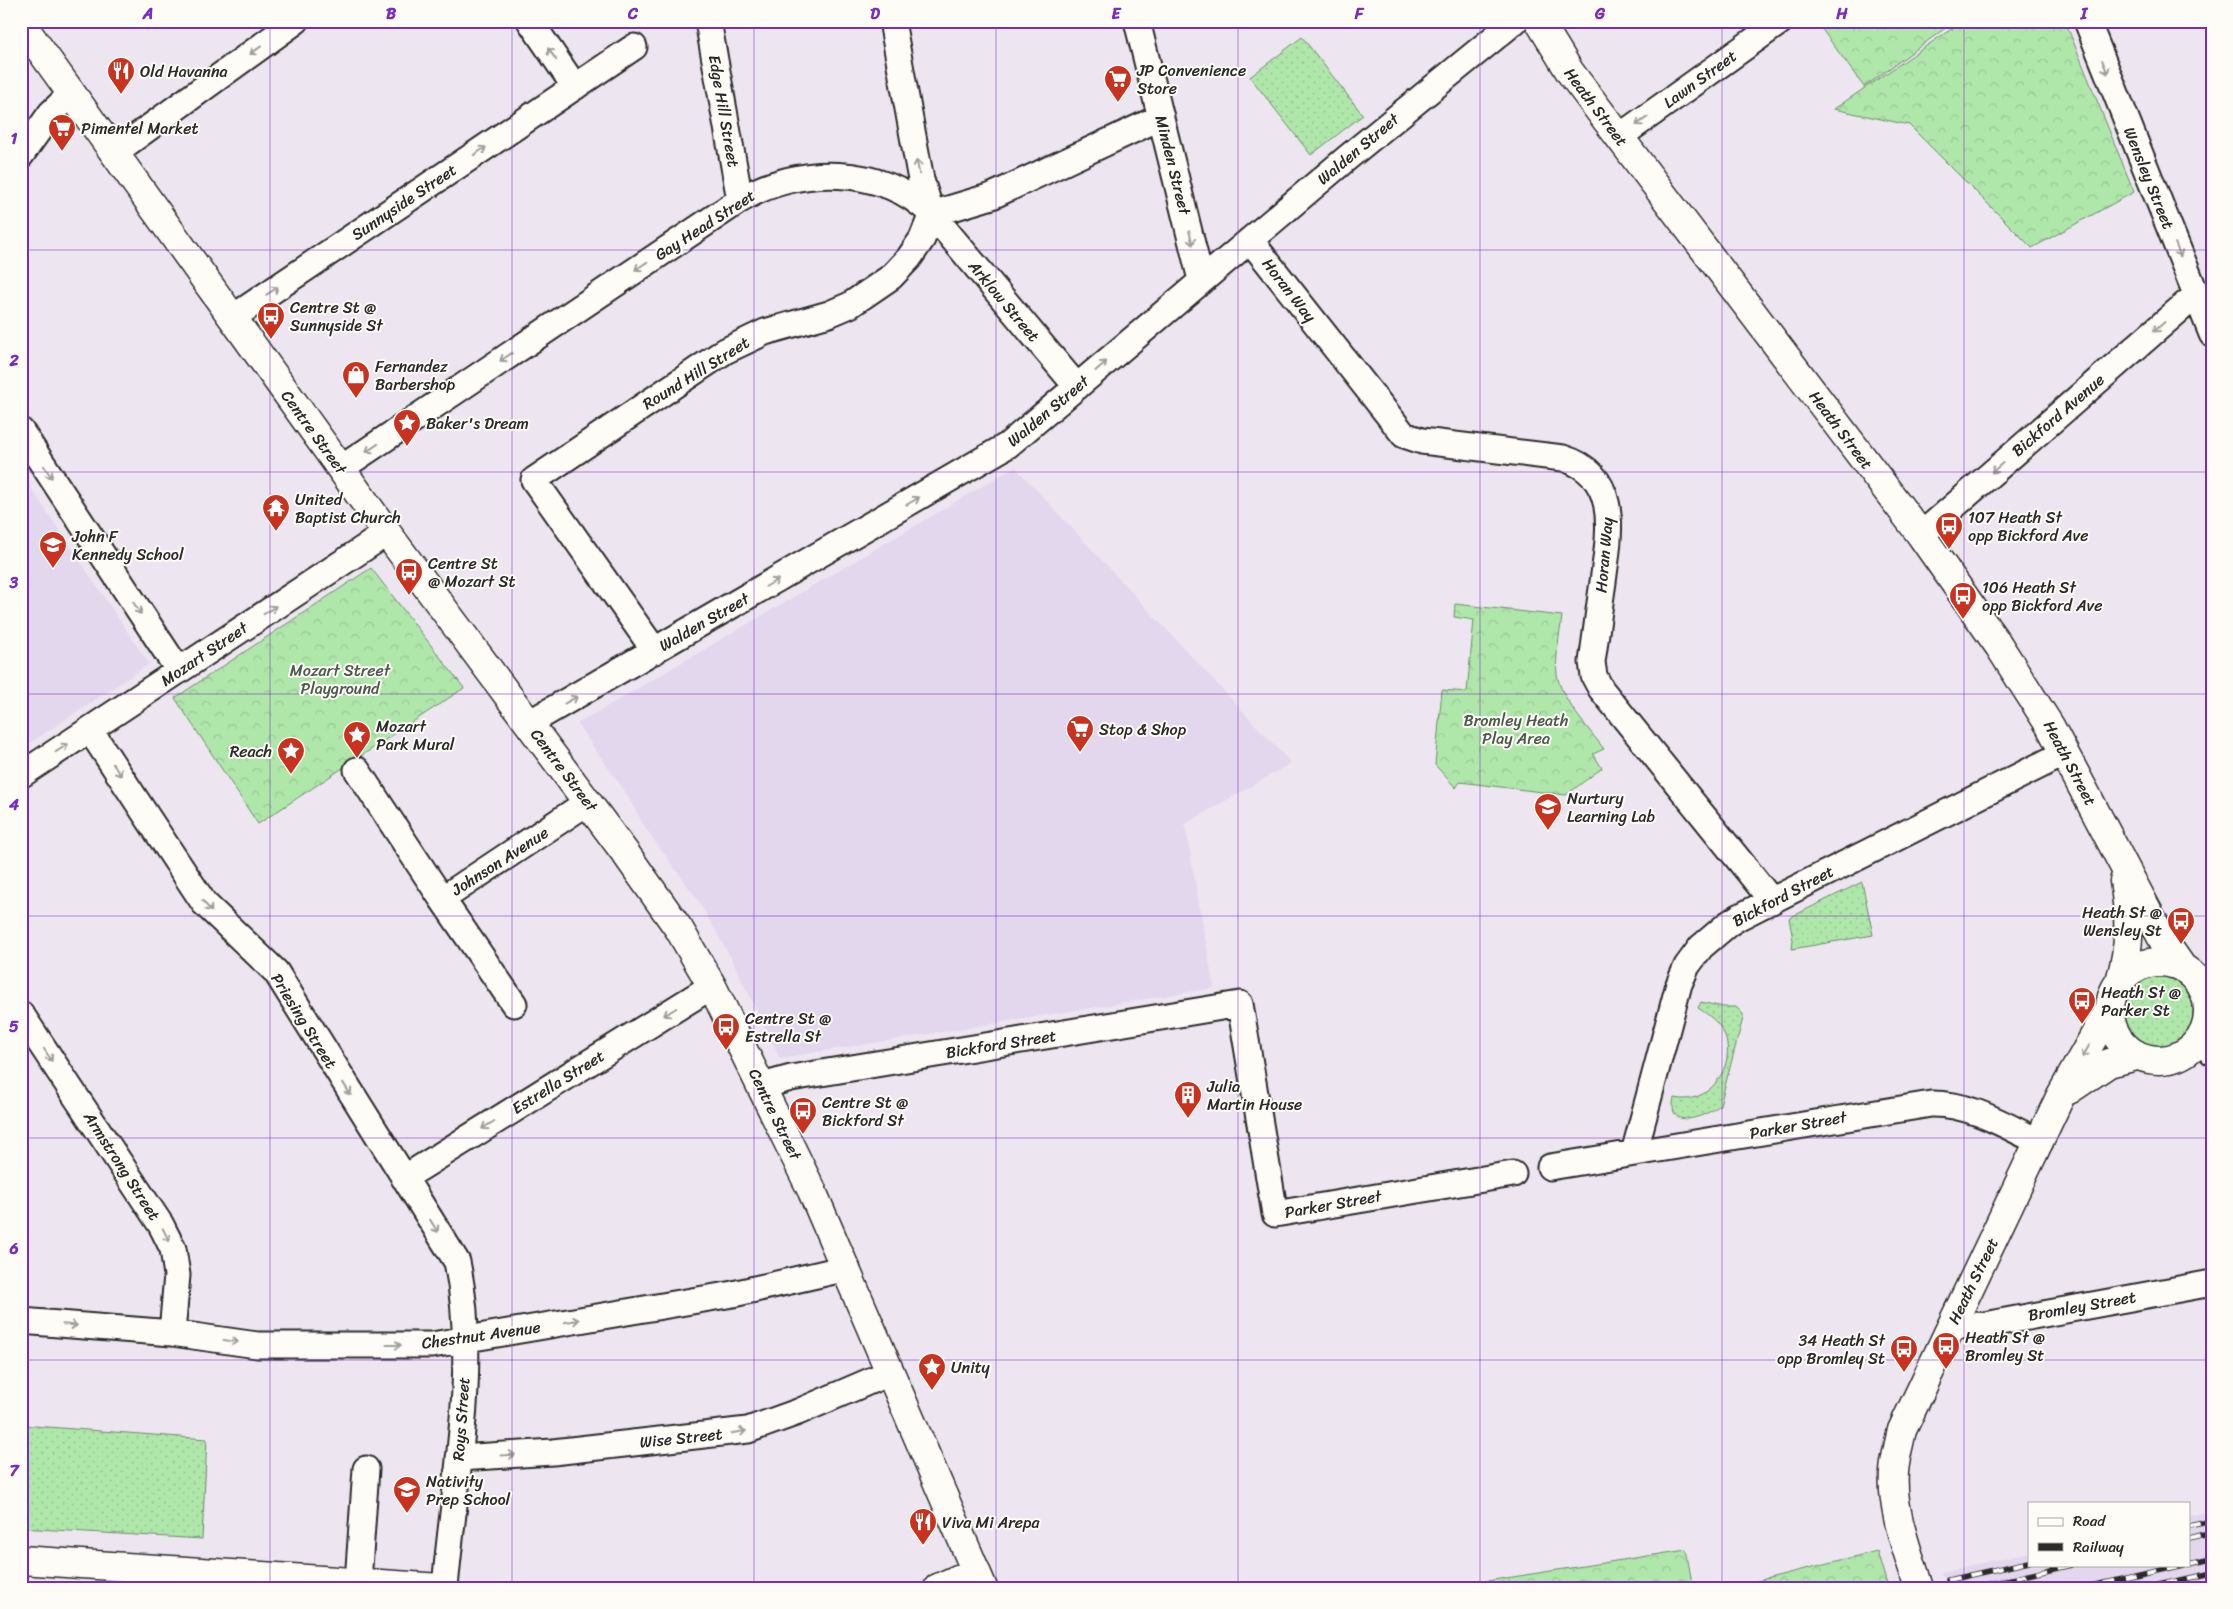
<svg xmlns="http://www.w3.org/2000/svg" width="2233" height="1609" font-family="Sriracha,sans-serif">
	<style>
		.built { fill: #e2d7ed }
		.grass { fill: url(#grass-dots); stroke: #6d896a }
		.forest { fill: url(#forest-crowns); stroke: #6d896a }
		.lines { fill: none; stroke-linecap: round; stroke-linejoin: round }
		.street-casing { stroke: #2b2b2b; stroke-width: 29 }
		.secondary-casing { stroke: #2b2b2b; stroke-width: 31 }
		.street { stroke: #fdfcf7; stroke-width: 25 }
		.secondary { stroke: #fdfcf7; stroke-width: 28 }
		.rail-casing { stroke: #2b2b2b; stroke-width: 5.5 }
		.rail { stroke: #fdfcf7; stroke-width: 4; stroke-dasharray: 11; stroke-linecap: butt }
		.oneway { stroke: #9e9e9b }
		.grid { fill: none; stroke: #7b2cbf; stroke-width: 1; stroke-opacity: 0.55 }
		.labels { text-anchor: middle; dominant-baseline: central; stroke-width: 4; stroke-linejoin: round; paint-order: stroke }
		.poi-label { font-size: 16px; fill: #2b2b2b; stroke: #fdfcf7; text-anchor: start }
		.street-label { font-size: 16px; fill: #2b2b2b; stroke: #fdfcf7 }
		.park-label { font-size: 16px; fill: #4c5a4b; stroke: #fdfcf7 }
		.neatline { fill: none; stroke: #7b2cbf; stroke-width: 2 }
		.grid-label { font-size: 16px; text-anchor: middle; font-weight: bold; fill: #7b2cbf }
	</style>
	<defs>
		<pattern id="grass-dots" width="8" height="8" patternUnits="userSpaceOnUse" patternTransform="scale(1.25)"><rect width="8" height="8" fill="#afe7aa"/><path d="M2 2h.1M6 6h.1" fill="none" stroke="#97c692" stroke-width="1.8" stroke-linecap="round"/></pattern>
		<pattern id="forest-crowns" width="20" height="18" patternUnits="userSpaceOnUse" patternTransform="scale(1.25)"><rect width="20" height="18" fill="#afe7aa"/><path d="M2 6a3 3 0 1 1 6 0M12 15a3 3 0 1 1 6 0" fill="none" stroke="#97c692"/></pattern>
	</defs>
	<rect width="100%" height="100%" fill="#ede6f1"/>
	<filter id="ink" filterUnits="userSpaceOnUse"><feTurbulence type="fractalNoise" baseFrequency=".02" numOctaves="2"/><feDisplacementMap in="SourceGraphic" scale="10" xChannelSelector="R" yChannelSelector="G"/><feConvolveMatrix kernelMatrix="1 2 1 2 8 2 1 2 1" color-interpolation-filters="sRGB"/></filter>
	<g filter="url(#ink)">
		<path class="built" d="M 1015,467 L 1291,763 L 1185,824 L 1214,988 L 780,1058 L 731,958 L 698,900 L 646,829 L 624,790 L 577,724 Z
			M 21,473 L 149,664 L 21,749 Z
			M 2212,1510 L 2212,1588 L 1946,1588 L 1942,1572 L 2029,1552 L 2029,1565 L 2189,1565 L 2189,1516 Z"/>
		<path class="grass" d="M 1302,37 L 1363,115 L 1311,155 L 1250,77 Z
			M 1862,882 L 1873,935 L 1792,949 L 1793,940 L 1789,918 Z
			M2116 1010a41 41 0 1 1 82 0a41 41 0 1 1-82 0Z
			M 1701,1002 L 1723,1007 L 1736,1007 L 1743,1014 L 1743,1018 L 1720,1105 C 1706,1117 1666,1132 1674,1098 C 1709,1106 1736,1067 1725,1036 C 1720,1023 1709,1015 1698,1008 Z
			M 21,1425 L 207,1439 L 202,1539 L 21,1528 Z"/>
		<path class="forest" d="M 1816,21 L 1955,21 L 1864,87 Z
			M 1963,21 L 2065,21 L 2134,192 L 2032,248 L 1909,125 L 1834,109 Z
			M 371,568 L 464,688 L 258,824 L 175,698 Z
			M 1455,604 L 1562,616 C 1560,634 1555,655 1557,674 C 1560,698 1589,729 1604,749 L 1593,754 L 1602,768 L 1566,795 L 1460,782 L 1456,788 L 1435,765 L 1442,690 L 1467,692 L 1474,620 L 1454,617 Z
			M 1686,1550 L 1693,1588 L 1442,1588 Z
			M 1877,1551 L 1888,1588 L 1729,1588 Z
			M 21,1582 L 157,1588 L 21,1588 Z"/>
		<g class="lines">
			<defs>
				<path id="street" d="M 530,21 L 575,87
					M 708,21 L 740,200
					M 1137,21 L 1201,280
					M 2087,21 L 2212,334
					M 1619,137 L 1781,21
					M 114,153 L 296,21
					M 21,155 L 51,113 L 71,94
					M 932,214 L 992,196 L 1161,117
					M 1250,240 L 1404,435 L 1422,441 L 1563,458 C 1622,476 1609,535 1603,582 C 1599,608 1596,635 1592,662 L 1594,676 L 1601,689 L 1772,901
					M 232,318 L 634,47
					M 21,431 L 179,671
					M 340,469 L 740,200 C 797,165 882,165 932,214 L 1077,387
					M 1921,535 L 2196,295
					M 655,651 L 534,480 L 725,351 L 765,332 L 829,314 L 850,305 L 891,277 L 909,258 L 922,239 L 932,214 L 921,180 L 892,21
					M 529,723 L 1008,445 L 1347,158 L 1515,21
					M 90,730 L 204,903 L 276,972 L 457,1262 C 479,1367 454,1482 445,1588
					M 357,770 L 442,899 L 588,802
					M 21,775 L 387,533
					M 442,899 L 514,1004
					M 2203,987 L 2212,984
					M 21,1014 L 161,1225 L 173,1249 L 177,1275 L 172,1333
					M 2202,1039 L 2212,1052
					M 762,1086 L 791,1078 L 1240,1004 L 1275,1214 L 1513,1174
					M 1634,1153 L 1679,984 L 1687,966 L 1701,947 L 1728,924 L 1739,917 L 2065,753
					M 1550,1167 L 1931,1104 C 1970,1103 2005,1126 2040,1142
					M 404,1178 L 712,986
					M 21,1321 L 172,1333 L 257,1345 L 432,1345 L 733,1294 L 847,1268
					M 1951,1326 L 1984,1325 L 2212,1283
					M 459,1458 L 553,1452 L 748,1430 L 798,1412 L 891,1372
					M 358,1582 L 366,1469"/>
				<path id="secondary" d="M 1539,21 L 1570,72 L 1921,535 L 1999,646 L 2050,726 L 2163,940 L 2182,967
					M 21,23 L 387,533 L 626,854 L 679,929 L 712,986 L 812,1191 L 983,1588
					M2110 1011a49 49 0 1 1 98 0a49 49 0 1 1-98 0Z
					M 2120,981 C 2131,945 2130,917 2124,881
					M 2069,1090 L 2109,1063 L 2137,1056
					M 21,1560 L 441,1588
					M 938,1588 L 976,1571
					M 1919,1588 C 1908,1551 1891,1511 1894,1472 C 1895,1458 1899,1444 1902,1430 L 2061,1095 L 2110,1008"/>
			</defs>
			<use href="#street" class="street-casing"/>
			<use href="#secondary" class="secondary-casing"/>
			<use href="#street" class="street"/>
			<use href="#secondary" class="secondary"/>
			<defs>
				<path id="rail" d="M 2189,1526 L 2212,1521
					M 2189,1539 L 2212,1533
					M 2189,1564 L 2212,1559
					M 1948,1580 L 2029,1562
					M 1972,1588 L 2071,1565
					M 2082,1588 L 2184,1565
					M 2145,1588 L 2212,1573
					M 2206,1588 L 2212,1587"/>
			</defs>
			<use href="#rail" class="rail-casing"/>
			<use href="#rail" class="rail"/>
		</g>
		<defs><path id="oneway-shaft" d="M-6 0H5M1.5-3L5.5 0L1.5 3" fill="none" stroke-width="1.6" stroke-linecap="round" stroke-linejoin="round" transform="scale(1.25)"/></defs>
		<g class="oneway">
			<use href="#oneway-shaft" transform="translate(256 50) rotate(144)"/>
			<use href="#oneway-shaft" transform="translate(552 54) rotate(-125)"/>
			<use href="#oneway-shaft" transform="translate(2105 67) rotate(68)"/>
			<use href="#oneway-shaft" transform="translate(1642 121) rotate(144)"/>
			<use href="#oneway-shaft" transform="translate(480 151) rotate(-34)"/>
			<use href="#oneway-shaft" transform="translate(918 167) rotate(-100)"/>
			<use href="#oneway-shaft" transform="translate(1191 238) rotate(76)"/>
			<use href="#oneway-shaft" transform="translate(2178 250) rotate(68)"/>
			<use href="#oneway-shaft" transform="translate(641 266) rotate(146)"/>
			<use href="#oneway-shaft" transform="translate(272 291) rotate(-34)"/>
			<use href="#oneway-shaft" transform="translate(2159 327) rotate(139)"/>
			<use href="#oneway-shaft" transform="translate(506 357) rotate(146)"/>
			<use href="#oneway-shaft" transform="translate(1101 366) rotate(-41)"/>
			<use href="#oneway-shaft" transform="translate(372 448) rotate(146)"/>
			<use href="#oneway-shaft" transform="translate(1997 468) rotate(139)"/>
			<use href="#oneway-shaft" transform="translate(48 472) rotate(57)"/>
			<use href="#oneway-shaft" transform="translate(913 501) rotate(-30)"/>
			<use href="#oneway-shaft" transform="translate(772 583) rotate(-30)"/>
			<use href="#oneway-shaft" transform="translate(137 608) rotate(57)"/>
			<use href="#oneway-shaft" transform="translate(270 610) rotate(-33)"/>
			<use href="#oneway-shaft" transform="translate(571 700) rotate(-29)"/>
			<use href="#oneway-shaft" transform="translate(62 748) rotate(-33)"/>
			<use href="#oneway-shaft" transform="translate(117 770) rotate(56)"/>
			<use href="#oneway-shaft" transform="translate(207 906) rotate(50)"/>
			<use href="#oneway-shaft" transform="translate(670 1012) rotate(148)"/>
			<use href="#oneway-shaft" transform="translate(2086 1051) rotate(119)"/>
			<use href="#oneway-shaft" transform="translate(48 1055) rotate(57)"/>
			<use href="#oneway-shaft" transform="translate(347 1089) rotate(58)"/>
			<use href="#oneway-shaft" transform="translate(488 1125) rotate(148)"/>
			<use href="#oneway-shaft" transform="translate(434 1226) rotate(58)"/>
			<use href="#oneway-shaft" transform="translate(166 1235) rotate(64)"/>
			<use href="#oneway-shaft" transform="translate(572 1321) rotate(-10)"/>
			<use href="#oneway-shaft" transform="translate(70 1325) rotate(5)"/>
			<use href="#oneway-shaft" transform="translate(231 1341) rotate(8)"/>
			<use href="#oneway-shaft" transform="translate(394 1345)"/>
			<use href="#oneway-shaft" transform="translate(739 1432) rotate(-9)"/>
			<use href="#oneway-shaft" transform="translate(508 1455) rotate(-3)"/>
		</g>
	</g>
	<path class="grid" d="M 270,21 L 270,1588M 512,21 L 512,1588M 754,21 L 754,1588M 996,21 L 996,1588M 1238,21 L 1238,1588M 1480,21 L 1480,1588M 1722,21 L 1722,1588M 1964,21 L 1964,1588M 21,250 L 2212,250M 21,472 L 2212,472M 21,694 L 2212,694M 21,916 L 2212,916M 21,1138 L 2212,1138M 21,1360 L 2212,1360"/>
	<defs>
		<symbol id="restaurant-pin" viewBox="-11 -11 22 30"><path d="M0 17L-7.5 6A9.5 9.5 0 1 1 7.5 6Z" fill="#c8321e" stroke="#fdfcf7"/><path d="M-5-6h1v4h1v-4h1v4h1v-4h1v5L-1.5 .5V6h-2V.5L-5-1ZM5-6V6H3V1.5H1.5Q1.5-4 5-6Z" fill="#fff"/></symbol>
		<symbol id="supermarket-pin" viewBox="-11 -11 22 30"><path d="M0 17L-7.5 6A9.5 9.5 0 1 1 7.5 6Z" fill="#c8321e" stroke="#fdfcf7"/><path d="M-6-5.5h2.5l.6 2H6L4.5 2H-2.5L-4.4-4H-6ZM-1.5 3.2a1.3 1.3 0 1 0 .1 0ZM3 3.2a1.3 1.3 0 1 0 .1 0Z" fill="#fff"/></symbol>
		<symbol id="bus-pin" viewBox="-11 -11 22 30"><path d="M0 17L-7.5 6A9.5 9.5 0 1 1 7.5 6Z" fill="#c8321e" stroke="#fdfcf7"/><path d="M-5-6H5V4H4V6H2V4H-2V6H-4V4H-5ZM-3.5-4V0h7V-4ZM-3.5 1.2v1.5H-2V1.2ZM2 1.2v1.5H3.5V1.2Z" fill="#fff"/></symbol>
		<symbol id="shop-pin" viewBox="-11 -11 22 30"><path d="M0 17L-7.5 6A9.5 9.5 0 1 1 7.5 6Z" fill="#c8321e" stroke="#fdfcf7"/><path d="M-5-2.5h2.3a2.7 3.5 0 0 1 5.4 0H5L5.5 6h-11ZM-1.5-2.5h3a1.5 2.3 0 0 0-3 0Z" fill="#fff"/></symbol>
		<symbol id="sight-pin" viewBox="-11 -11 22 30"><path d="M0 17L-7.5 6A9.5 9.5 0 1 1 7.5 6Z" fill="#c8321e" stroke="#fdfcf7"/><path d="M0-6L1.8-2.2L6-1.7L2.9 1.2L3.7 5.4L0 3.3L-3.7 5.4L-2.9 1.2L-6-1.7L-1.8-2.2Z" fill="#fff"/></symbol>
		<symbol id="temple-pin" viewBox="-11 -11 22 30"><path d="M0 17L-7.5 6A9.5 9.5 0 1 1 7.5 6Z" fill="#c8321e" stroke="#fdfcf7"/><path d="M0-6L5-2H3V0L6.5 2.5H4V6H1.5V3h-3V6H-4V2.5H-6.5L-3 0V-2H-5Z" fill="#fff"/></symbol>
		<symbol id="school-pin" viewBox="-11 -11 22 30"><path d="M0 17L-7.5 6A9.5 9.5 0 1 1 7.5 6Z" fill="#c8321e" stroke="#fdfcf7"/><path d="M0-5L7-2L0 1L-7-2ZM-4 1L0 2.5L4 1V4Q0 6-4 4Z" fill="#fff"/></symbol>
		<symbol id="building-pin" viewBox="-11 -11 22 30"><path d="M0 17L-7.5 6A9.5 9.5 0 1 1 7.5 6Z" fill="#c8321e" stroke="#fdfcf7"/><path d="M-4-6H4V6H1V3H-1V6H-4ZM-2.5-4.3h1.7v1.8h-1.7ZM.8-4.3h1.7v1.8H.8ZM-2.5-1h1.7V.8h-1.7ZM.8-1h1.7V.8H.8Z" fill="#fff"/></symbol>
	</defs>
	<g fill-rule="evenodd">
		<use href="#restaurant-pin" x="105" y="55" width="32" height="43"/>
		<use href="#supermarket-pin" x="1102" y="63" width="32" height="43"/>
		<use href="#supermarket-pin" x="46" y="112" width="32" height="43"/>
		<use href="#bus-pin" x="255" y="300" width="32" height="43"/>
		<use href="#shop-pin" x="340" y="359" width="32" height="43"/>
		<use href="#sight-pin" x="391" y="407" width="32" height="43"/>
		<use href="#temple-pin" x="260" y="492" width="32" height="43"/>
		<use href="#bus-pin" x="1933" y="510" width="32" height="43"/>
		<use href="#school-pin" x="37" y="529" width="32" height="43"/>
		<use href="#bus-pin" x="393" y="556" width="32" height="43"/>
		<use href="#bus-pin" x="1947" y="580" width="32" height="43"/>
		<use href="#supermarket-pin" x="1064" y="713" width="32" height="43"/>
		<use href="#sight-pin" x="341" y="719" width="32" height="43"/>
		<use href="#sight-pin" x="275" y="735" width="32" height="43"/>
		<use href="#school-pin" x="1532" y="791" width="32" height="43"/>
		<use href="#bus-pin" x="2165" y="905" width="32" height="43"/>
		<use href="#bus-pin" x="2066" y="985" width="32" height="43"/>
		<use href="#bus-pin" x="710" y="1011" width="32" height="43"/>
		<use href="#building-pin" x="1172" y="1079" width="32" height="43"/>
		<use href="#bus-pin" x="787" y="1095" width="32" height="43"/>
		<use href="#bus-pin" x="1930" y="1330" width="32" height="43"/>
		<use href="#bus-pin" x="1888" y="1333" width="32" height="43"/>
		<use href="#sight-pin" x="916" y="1351" width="32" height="43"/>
		<use href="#school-pin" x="391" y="1474" width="32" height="43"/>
		<use href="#restaurant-pin" x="907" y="1506" width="32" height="43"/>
	</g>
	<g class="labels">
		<g class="poi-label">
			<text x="1137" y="70">JP Convenience<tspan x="1137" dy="18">Store</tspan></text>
			<text x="140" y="71">Old Havanna</text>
			<text x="81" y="128">Pimentel Market</text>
			<text x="290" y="307">Centre St @<tspan x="290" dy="18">Sunnyside St</tspan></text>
			<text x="375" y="366">Fernandez<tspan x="375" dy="18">Barbershop</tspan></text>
			<text x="426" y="423">Baker's Dream</text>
			<text x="295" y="499">United<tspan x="295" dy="18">Baptist Church</tspan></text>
			<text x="1968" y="517">107 Heath St<tspan x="1968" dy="18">opp Bickford Ave</tspan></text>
			<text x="72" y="536">John F<tspan x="72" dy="18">Kennedy School</tspan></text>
			<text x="428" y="563">Centre St<tspan x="428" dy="18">@ Mozart St</tspan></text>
			<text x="1982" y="587">106 Heath St<tspan x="1982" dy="18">opp Bickford Ave</tspan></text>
			<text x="376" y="726">Mozart<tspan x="376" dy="18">Park Mural</tspan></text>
			<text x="1099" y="729">Stop &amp; Shop</text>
			<text x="272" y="751" text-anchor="end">Reach</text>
			<text x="1567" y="798">Nurtury<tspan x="1567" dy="18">Learning Lab</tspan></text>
			<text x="2162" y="912" text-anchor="end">Heath St @<tspan x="2162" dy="18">Wensley St</tspan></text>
			<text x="2101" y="992">Heath St @<tspan x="2101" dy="18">Parker St</tspan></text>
			<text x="745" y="1018">Centre St @<tspan x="745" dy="18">Estrella St</tspan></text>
			<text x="1207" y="1086">Julia<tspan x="1207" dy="18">Martin House</tspan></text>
			<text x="822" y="1102">Centre St @<tspan x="822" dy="18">Bickford St</tspan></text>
			<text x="1965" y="1337">Heath St @<tspan x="1965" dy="18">Bromley St</tspan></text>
			<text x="1885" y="1340" text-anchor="end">34 Heath St<tspan x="1885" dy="18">opp Bromley St</tspan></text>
			<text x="951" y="1367">Unity</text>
			<text x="426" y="1481">Nativity<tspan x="426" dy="18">Prep School</tspan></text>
			<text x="942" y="1522">Viva Mi Arepa</text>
		</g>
		<g class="street-label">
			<text transform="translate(1700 79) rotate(-36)">Lawn Street</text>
			<text transform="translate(1596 107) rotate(53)">Heath Street</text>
			<text transform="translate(724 111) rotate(80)">Edge Hill Street</text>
			<text transform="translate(1358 149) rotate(-40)">Walden Street</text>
			<text transform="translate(1173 165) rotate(76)">Minden Street</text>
			<text transform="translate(2149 178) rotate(68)">Wensley Street</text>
			<text transform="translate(404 202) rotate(-34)">Sunnyside Street</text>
			<text transform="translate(705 225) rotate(-33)">Gay Head Street</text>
			<text transform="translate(1289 290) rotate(52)">Horan Way</text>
			<text transform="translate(1004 301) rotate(50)">Arklow Street</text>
			<text transform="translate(696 373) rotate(-32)">Round Hill Street</text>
			<text transform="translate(1048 411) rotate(-40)">Walden Street</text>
			<text transform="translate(2058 415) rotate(-41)">Bickford Avenue</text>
			<text transform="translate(1841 430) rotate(53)">Heath Street</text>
			<text transform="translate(314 432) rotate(54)">Centre Street</text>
			<text transform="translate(1604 555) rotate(-85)">Horan Way</text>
			<text transform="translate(704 622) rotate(-30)">Walden Street</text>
			<text transform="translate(204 654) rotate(-34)">Mozart Street</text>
			<text transform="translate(2070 763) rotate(62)">Heath Street</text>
			<text transform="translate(564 770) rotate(53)">Centre Street</text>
			<text transform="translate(500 861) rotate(-33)">Johnson Avenue</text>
			<text transform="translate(1783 896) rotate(-28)">Bickford Street</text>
			<text transform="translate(304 1021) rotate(58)">Priesing Street</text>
			<text transform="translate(1001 1044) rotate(-9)">Bickford Street</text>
			<text transform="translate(558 1082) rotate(-32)">Estrella Street</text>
			<text transform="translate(775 1114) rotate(64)">Centre Street</text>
			<text transform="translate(1798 1125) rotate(-10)">Parker Street</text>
			<text transform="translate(122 1166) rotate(57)">Armstrong Street</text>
			<text transform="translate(1333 1204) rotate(-10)">Parker Street</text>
			<text transform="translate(1973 1281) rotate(-64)">Heath Street</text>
			<text transform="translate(2082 1306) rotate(-10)">Bromley Street</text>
			<text transform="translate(481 1335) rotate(-8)">Chestnut Avenue</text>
			<text transform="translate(461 1419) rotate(-86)">Roys Street</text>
			<text transform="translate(681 1438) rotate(-6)">Wise Street</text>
		</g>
		<g class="park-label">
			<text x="340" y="670">Mozart Street<tspan x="340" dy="18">Playground</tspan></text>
			<text x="1516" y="720">Bromley Heath<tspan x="1516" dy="18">Play Area</tspan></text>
		</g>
	</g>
	<rect width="2233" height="1609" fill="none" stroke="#fdfcf7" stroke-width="55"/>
	<rect x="2028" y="1502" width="162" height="65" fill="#fdfcf7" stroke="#a9a8a5"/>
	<rect x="2038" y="1518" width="25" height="8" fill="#fdfcf7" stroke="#a9a8a5"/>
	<text x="2073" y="1526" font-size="15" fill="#2b2b2b">Road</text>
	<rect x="2038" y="1543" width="25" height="8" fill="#2b2b2b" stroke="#a9a8a5"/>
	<text x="2073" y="1552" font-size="15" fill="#2b2b2b">Railway</text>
	<rect x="28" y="28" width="2178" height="1554" class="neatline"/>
	<g class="grid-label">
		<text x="148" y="19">A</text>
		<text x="391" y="19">B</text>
		<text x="633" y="19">C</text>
		<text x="875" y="19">D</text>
		<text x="1116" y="19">E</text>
		<text x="1359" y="19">F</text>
		<text x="1600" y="19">G</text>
		<text x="1842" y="19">H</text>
		<text x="2084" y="19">I</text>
		<text x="14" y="144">1</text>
		<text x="14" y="366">2</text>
		<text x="14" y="588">3</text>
		<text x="14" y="810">4</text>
		<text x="14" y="1032">5</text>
		<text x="14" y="1254">6</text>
		<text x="14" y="1476">7</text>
	</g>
</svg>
